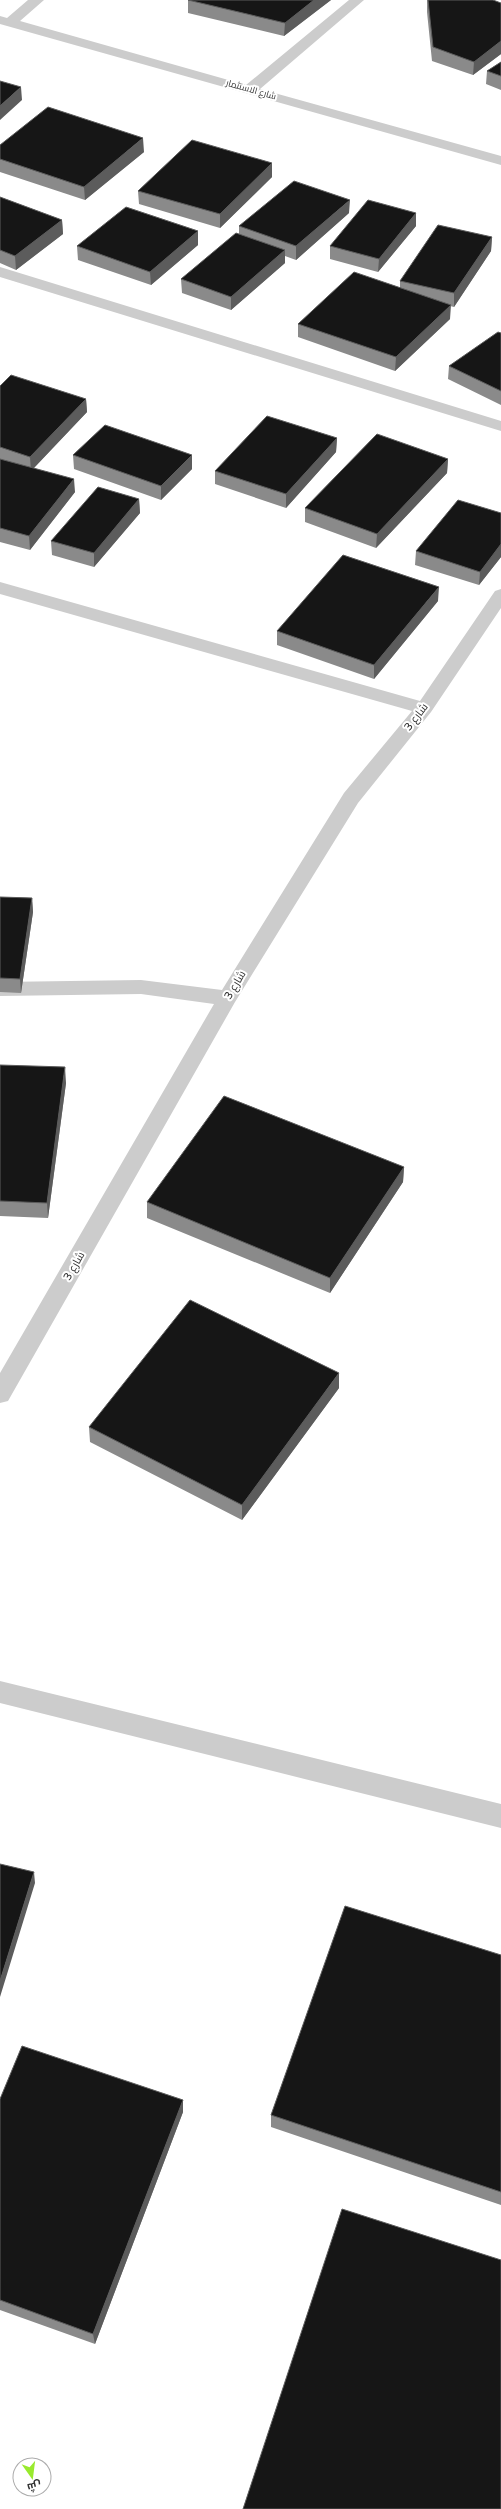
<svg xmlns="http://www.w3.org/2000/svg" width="501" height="2509" font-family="'Varela Round',Cairo,sans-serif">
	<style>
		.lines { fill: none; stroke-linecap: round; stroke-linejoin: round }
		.minor { fill: #ccc; fill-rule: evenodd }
		.wall { fill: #8a8a8a }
		.shaded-wall { fill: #5c5c5c }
		.building { fill: #161616; stroke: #5c5c5c }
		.labels { text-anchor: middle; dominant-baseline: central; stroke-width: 4; stroke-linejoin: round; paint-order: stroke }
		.far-street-label { font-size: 9px; fill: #2f2f2f; stroke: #fff }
		.street-label { font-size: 11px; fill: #2f2f2f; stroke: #fff }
	</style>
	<rect width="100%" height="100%" fill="#fff"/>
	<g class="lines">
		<path class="minor" d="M 28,0 L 44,0 L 20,21 L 246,85 L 349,0 L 364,0 L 260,89 L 501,156 L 501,165 L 0,24 L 0,16 L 7,18 Z
			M 0,267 L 501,421 L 501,431 L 0,277 Z
			M 0,582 L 420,701 L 495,591 L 501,589 L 501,608 L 431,712 L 358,803 L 235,1002 L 8,1401 L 0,1403 L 0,1373 L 214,1004 L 141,994 L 0,996 L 0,982 L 141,980 L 222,990 L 344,793 L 412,711 L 0,594 Z
			M 0,1681 L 501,1804 L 501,1828 L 0,1703 Z"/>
	</g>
	<path class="wall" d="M 188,0 L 331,0 L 284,36 L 188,13 Z
		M 427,0 L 501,3 L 501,54 L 473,75 L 432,61 L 427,12 Z
		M 501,62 L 501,90 L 486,84 L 487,71 Z
		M 0,145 L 144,152 L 85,200 L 0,172 Z
		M 272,163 L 272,177 L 220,228 L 139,204 L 138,191 Z
		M 0,197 L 62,220 L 63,234 L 16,270 L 0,263 Z
		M 349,213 L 296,260 L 285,256 L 285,263 L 231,310 L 182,293 L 181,279 L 239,234 L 239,226 Z
		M 416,213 L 416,226 L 378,272 L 330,259 L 330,246 Z
		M 198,231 L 198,245 L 151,285 L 78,260 L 77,246 Z
		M 492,237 L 491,251 L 454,307 L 450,306 L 450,319 L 395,371 L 298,337 L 298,324 L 400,288 L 400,281 Z
		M 501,333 L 501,405 L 448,379 L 449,366 Z
		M 0,386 L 86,399 L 87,412 L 34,468 L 75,492 L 30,550 L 0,542 Z
		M 337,438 L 336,452 L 286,508 L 215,484 L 215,471 Z
		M 73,455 L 192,455 L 192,469 L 161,500 L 74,469 Z
		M 448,459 L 447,473 L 376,548 L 305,522 L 305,508 Z
		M 139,499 L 140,513 L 94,567 L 52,555 L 51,541 Z
		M 501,513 L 501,557 L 479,585 L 415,565 L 416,551 Z
		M 438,601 L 374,679 L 277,645 L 277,631 Z
		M 0,897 L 32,898 L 33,912 L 21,993 L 0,992 Z
		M 0,1065 L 66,1083 L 48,1218 L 0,1216 Z
		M 404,1167 L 403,1182 L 330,1293 L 147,1218 L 147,1202 Z
		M 339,1388 L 242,1520 L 90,1442 L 89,1427 Z
		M 501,1955 L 501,2205 L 271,2127 L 271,2115 Z
		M 0,2099 L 183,2100 L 183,2112 L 95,2344 L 0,2310 Z"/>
	<path class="shaded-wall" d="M 314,0 L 331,0 L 284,36 L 285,23 Z
		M 501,41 L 501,54 L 473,75 L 474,62 Z
		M 21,87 L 22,100 L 0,120 L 0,106 Z
		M 143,138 L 144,152 L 85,200 L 84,187 Z
		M 272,163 L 272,177 L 220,228 L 220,214 Z
		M 350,200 L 349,213 L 296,260 L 296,246 Z
		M 416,213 L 416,226 L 378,272 L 379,259 Z
		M 62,220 L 63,234 L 16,270 L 15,256 Z
		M 198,231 L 198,245 L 151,285 L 150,272 Z
		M 492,237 L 491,251 L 454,307 L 454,293 Z
		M 285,250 L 285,263 L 231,310 L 231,297 Z
		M 451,305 L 450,319 L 395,371 L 396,357 Z
		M 86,399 L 87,412 L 31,471 L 30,457 Z
		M 337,438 L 336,452 L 286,508 L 286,494 Z
		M 192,455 L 192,469 L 161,500 L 161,486 Z
		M 448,459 L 447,473 L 376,548 L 377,534 Z
		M 74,479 L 75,492 L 30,550 L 29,536 Z
		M 139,499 L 140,513 L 94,567 L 94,553 Z
		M 501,544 L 501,557 L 479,585 L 480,572 Z
		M 439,587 L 438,601 L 374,679 L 374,665 Z
		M 32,898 L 33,912 L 21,993 L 20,979 Z
		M 65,1067 L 66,1083 L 48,1218 L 47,1203 Z
		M 404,1167 L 403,1182 L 330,1293 L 330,1278 Z
		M 339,1373 L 339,1388 L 242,1520 L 242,1505 Z
		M 34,1872 L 35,1883 L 0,1997 L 0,1981 Z
		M 183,2100 L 183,2112 L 95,2344 L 93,2334 Z"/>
	<path class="building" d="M 188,0 L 314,0 L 285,23 Z
		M 428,0 L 493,0 L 501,3 L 501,41 L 474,62 L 433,47 Z
		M 501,62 L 501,76 L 487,71 Z
		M 0,81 L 21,87 L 0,106 Z
		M 48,107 L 143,138 L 84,187 L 0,159 L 0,145 Z
		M 192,140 L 272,163 L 220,214 L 138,191 Z
		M 294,181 L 350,200 L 296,246 L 239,226 Z
		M 0,197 L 62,220 L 15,256 L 0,250 Z
		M 368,200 L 416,213 L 379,259 L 330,246 Z
		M 126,207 L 198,231 L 150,272 L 77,246 Z
		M 438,225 L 492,237 L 454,293 L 400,281 Z
		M 236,233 L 285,250 L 231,297 L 181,279 Z
		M 354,272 L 451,305 L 396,357 L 298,324 Z
		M 498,332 L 501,333 L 501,391 L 449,366 Z
		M 11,375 L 86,399 L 30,457 L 0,447 L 0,386 Z
		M 267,416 L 337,438 L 286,494 L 215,471 Z
		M 105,425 L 192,455 L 161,486 L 73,455 Z
		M 377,434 L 448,459 L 377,534 L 305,508 Z
		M 0,459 L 74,479 L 29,536 L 0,528 Z
		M 98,487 L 139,499 L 94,553 L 51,541 Z
		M 458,500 L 501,513 L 501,544 L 480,572 L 416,551 Z
		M 343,555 L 439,587 L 374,665 L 277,631 Z
		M 0,897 L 32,898 L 20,979 L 0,978 Z
		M 0,1065 L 65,1067 L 47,1203 L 0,1201 Z
		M 224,1096 L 404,1167 L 330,1278 L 147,1202 Z
		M 190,1300 L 339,1373 L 242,1505 L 89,1427 Z
		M 0,1864 L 34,1872 L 0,1981 Z
		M 345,1906 L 501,1955 L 501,2192 L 271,2115 Z
		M 22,2046 L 183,2100 L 93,2334 L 0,2300 L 0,2099 Z
		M 342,2209 L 501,2260 L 501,2509 L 243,2509 Z"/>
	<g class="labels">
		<g class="far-street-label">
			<text transform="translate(251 90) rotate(16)">شارع الاستثمار</text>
		</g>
		<g class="street-label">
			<text transform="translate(416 717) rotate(-52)">شارع 3</text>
			<text transform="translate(235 985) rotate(-59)">شارع 3</text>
			<text transform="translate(74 1266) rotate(-60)">شارع 3</text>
		</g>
	</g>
	<g transform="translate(32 2477) rotate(166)"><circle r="19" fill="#ffffff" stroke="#acacac"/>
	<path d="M0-3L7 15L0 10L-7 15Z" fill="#99ea2e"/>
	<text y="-6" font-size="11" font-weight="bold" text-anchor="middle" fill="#2f2f2f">ش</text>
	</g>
</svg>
